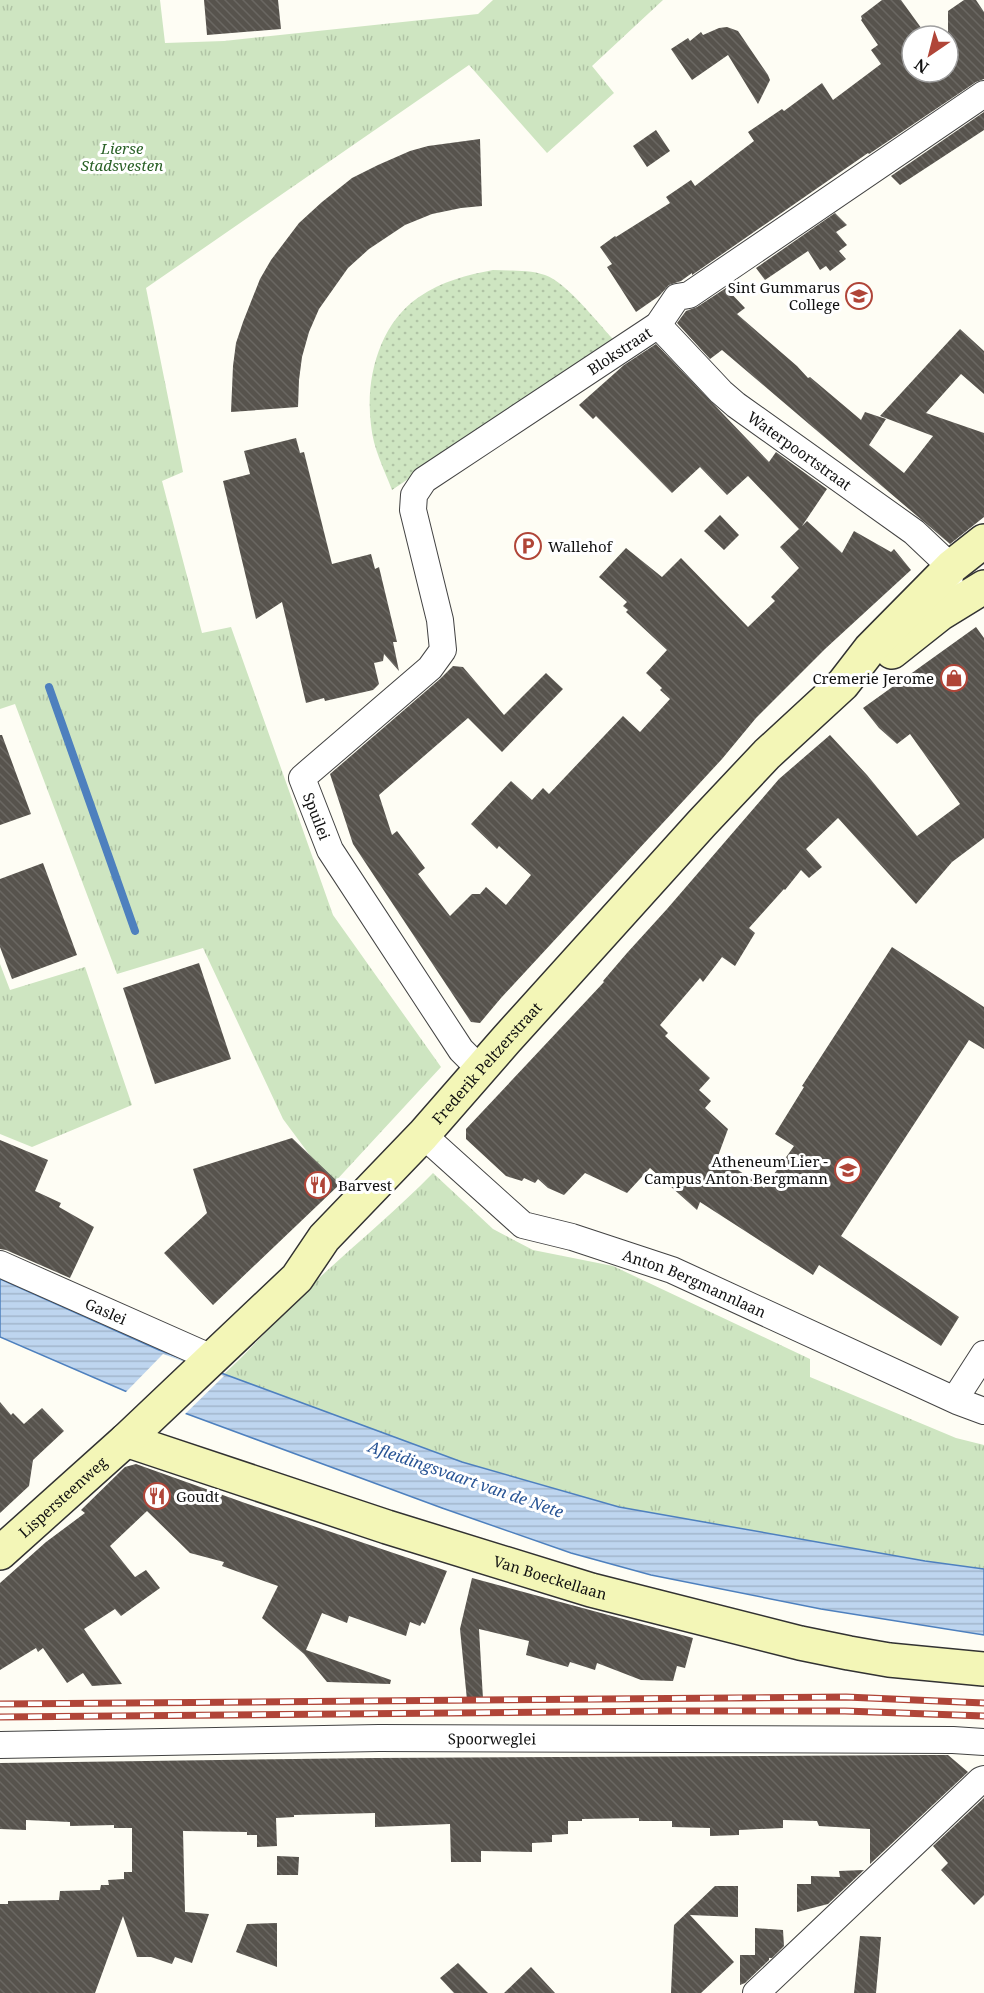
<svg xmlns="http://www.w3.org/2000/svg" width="984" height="1993" font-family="'Noto Serif',serif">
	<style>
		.grass { fill: url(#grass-dots) }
		.park { fill: url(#park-tufts) }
		.water { fill: url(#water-rules); stroke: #4e80be; stroke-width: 1.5 }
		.pier { fill: #fefdf4 }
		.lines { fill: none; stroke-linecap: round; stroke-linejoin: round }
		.stream { stroke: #4e80be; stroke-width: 8 }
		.building { fill: url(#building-back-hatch) }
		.street-casing { stroke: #434343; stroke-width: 28 }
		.secondary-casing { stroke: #323232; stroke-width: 36 }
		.street { stroke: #fff; stroke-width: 26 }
		.secondary { stroke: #f3f6b7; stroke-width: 33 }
		.rail-casing { stroke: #b04538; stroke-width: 7 }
		.rail { stroke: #fff; stroke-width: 4.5; stroke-dasharray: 14; stroke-linecap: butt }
		.labels { text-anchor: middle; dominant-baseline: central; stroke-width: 6; stroke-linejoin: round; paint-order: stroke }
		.park-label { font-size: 15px; font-style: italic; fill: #2a6127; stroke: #fff }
		.poi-label { font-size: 15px; fill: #101010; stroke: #fff; text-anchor: end }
		.street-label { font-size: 15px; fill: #101010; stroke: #fff }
		.water-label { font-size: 16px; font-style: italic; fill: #275394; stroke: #fff }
	</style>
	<defs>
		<pattern id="grass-dots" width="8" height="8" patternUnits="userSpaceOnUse" patternTransform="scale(1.5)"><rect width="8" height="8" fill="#cee5c1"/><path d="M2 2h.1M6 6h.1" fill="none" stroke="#b0c3a5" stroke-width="1.8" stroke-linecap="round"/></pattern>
		<pattern id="park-tufts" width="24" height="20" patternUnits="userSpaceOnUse" patternTransform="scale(1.5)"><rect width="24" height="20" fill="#cee5c1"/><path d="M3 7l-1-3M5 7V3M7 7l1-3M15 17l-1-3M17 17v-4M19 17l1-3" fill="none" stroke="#b0c3a5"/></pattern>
		<pattern id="water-rules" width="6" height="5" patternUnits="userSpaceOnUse" patternTransform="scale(1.5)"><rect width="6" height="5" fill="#bed5ef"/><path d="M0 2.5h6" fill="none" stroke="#a2b6cc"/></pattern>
		<pattern id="building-back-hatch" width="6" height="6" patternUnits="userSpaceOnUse" patternTransform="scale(1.5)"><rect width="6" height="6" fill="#57534d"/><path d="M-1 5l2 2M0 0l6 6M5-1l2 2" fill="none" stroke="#6a6762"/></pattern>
	</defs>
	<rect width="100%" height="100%" fill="#fefdf4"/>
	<path class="grass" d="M 493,270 C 510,271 528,269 545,275 C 567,283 596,321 613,339 L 392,490 C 384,469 373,448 371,425 C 365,379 379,324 419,297 C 442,281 467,275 493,270 Z"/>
	<path class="park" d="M 0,0 L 160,0 L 165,43 L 224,41 L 478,14 L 493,0 L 663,0 L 592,66 L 614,93 L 547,153 L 469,65 L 146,288 L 183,472 L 162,481 L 202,633 L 231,627 L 333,915 L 441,1067 L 332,1185 L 283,1119 L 203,948 L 117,974 L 15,704 L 0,709 Z
		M 0,964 L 10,990 L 85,967 L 132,1105 L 32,1147 L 0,1134 Z
		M 433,1173 L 493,1229 L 533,1250 L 613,1266 L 810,1359 L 810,1377 L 956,1438 L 984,1445 L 984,1569 L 925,1561 L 619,1507 L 462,1462 L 224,1374 C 251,1350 273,1323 298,1298 C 342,1255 390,1217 433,1173 Z"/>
	<path class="water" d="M 0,1279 L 159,1350 L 462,1462 L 619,1507 L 925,1561 L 984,1569 L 984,1635 L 821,1609 L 651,1575 L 571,1553 L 442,1508 L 125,1391 L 0,1337 Z"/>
	<path class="pier" d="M 163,1354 L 224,1376 L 183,1416 L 124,1394 Z"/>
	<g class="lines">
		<path class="stream" d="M 49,687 L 135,931"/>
	</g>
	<path class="building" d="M 204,0 L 278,0 L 281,29 L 207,35 Z
		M 882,0 L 901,0 L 927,36 L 912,36 L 912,72 L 948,72 L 948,11 L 964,0 L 976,0 L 984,12 L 984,79 L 976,82 L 869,154 L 868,153 L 692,275 L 692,273 L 681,281 L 669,285 L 659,296 L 636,312 L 607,267 L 612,264 L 600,247 L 615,236 L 616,237 L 670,203 L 666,197 L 691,180 L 695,186 L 754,141 L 748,132 L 782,109 L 784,111 L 822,83 L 833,100 L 881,64 L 871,50 L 878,45 L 861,20 L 862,19 L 861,16 Z
		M 727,27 L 738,31 L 768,75 L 770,80 L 758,104 L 728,55 L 692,80 L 671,49 L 688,38 L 690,41 L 701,32 L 703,35 L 719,28 Z
		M 984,112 L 984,130 L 900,185 L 891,176 Z
		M 656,130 L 670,151 L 647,167 L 633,146 Z
		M 480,139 L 482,206 L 461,208 L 432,214 L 405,225 L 369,249 L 348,268 L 319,309 L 309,332 L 302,357 L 299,380 L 298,407 L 231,412 L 233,366 L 236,343 L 243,322 L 260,279 L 271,260 L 299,223 L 322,202 L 352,178 L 378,165 L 410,151 L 428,146 Z
		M 835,213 L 847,225 L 836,232 L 847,245 L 839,251 L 846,259 L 830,271 L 826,266 L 820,270 L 808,251 L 765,280 L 756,268 Z
		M 726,288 L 745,308 L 737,314 L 797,366 L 808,378 L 810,377 L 861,420 L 865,412 L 886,419 L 869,445 L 904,473 L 933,436 L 880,416 L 960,329 L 984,351 L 984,394 L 961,374 L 926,413 L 984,433 L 984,517 L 950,544 L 722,350 L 710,359 L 677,323 L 686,311 L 697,307 Z
		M 656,344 L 769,462 L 776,452 L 827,489 L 802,526 L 807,521 L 842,553 L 854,531 L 891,552 L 894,549 L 911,570 L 825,649 L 756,718 L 722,759 L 501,998 L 480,1023 L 471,1022 L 353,844 L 330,774 L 440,679 L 453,666 L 463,667 L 504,715 L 546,673 L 563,689 L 502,752 L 468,718 L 379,795 L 392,835 L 397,831 L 425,868 L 418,874 L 450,916 L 472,894 L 480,894 L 486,887 L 506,905 L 531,875 L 499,846 L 497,849 L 471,824 L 511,781 L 532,800 L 543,788 L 549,794 L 623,716 L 640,732 L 670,699 L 660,690 L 662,688 L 646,673 L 667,650 L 626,612 L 628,610 L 623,606 L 627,602 L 599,577 L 626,548 L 662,577 L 681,558 L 748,627 L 775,601 L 771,597 L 799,568 L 780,547 L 799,529 L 748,476 L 727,495 L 700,467 L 672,493 L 596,416 L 593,419 L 579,405 L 624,365 Z
		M 296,438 L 300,453 L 304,452 L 332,564 L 371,554 L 375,569 L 379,567 L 397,642 L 393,642 L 399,671 L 384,654 L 383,661 L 374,663 L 379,684 L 373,690 L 325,701 L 324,698 L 306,703 L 282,602 L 256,619 L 223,481 L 250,474 L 244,451 Z
		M 720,515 L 739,535 L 724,550 L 704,531 Z
		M 976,627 L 984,638 L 984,838 L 952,862 L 916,904 L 838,818 L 806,849 L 822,867 L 809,878 L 801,870 L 785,890 L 784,889 L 749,928 L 755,933 L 735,966 L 722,957 L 703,982 L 700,978 L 660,1025 L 668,1033 L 665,1036 L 710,1078 L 699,1090 L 711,1101 L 705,1108 L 728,1129 L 718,1156 L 764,1188 L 794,1146 L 775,1134 L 804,1087 L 802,1086 L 892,947 L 984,1007 L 984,1049 L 969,1040 L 841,1236 L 959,1317 L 941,1346 L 819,1265 L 813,1275 L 700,1202 L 697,1210 L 650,1168 L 627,1193 L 585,1173 L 564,1195 L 548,1188 L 538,1179 L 535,1183 L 524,1178 L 522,1181 L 506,1176 L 466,1139 L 466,1129 L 604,982 L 603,981 L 627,953 L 667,909 L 779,779 L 830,735 L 867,775 L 917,836 L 960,804 L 910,734 L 897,744 L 879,728 L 863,708 Z
		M 0,735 L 2,735 L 31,814 L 0,825 Z
		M 43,863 L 77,955 L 12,979 L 0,947 L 0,879 Z
		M 199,963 L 231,1059 L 155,1084 L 123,988 Z
		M 292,1138 L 340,1184 L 213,1305 L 164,1253 L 207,1213 L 193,1169 Z
		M 0,1140 L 48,1160 L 35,1191 L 61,1203 L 59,1207 L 94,1227 L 70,1278 L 6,1250 L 0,1249 Z
		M 0,1402 L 11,1415 L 13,1413 L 24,1424 L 42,1408 L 64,1431 L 33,1460 L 29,1486 L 0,1513 Z
		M 136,1464 L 245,1503 L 447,1571 L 425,1624 L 422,1622 L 420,1626 L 410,1622 L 406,1636 L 349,1616 L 347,1623 L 322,1613 L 306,1650 L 391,1680 L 390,1684 L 327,1682 L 304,1654 L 262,1618 L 278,1586 L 222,1566 L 224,1562 L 190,1553 L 147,1511 L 110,1546 L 135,1577 L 146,1570 L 160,1588 L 121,1616 L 115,1609 L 84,1629 L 122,1684 L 92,1686 L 83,1673 L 67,1683 L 43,1648 L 38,1652 L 36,1648 L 0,1670 L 0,1583 L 46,1542 L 85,1513 L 81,1510 L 125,1467 Z
		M 472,1578 L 693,1638 L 685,1668 L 677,1666 L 673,1681 L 641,1680 L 597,1663 L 595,1670 L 570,1662 L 568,1667 L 526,1655 L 529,1641 L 479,1629 L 483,1699 L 467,1700 L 460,1629 Z
		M 926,1755 L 948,1755 L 968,1772 L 870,1864 L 870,1829 L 819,1826 L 817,1821 L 783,1820 L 783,1828 L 739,1830 L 739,1835 L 710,1836 L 710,1828 L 672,1827 L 672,1821 L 639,1821 L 639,1818 L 582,1819 L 582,1821 L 568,1821 L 568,1834 L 552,1835 L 552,1842 L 532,1843 L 532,1852 L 481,1851 L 481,1862 L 451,1862 L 450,1824 L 375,1827 L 375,1813 L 294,1815 L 294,1817 L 276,1818 L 277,1846 L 257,1847 L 257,1835 L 247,1835 L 247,1832 L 183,1831 L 185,1912 L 209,1914 L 192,1963 L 175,1957 L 172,1964 L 151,1957 L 137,1957 L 123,1916 L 95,1993 L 0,1993 L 0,1904 L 8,1904 L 8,1901 L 59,1900 L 60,1891 L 100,1890 L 101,1885 L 109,1885 L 108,1880 L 124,1879 L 124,1872 L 132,1872 L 132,1828 L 114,1828 L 114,1825 L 70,1826 L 70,1822 L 26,1820 L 26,1830 L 0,1829 L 0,1763 L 375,1758 Z
		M 984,1798 L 984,1895 L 974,1905 L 941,1870 L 948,1863 L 933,1846 Z
		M 277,1856 L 299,1857 L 298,1875 L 277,1875 Z
		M 864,1870 L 828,1904 L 797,1912 L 797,1884 L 811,1884 L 811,1876 L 840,1877 L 839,1871 Z
		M 715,1886 L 738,1886 L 738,1917 L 690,1915 L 734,1962 L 701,1993 L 671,1993 L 674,1925 Z
		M 277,1923 L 277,1967 L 236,1952 L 247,1924 Z
		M 755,1928 L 783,1930 L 784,1946 L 772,1958 L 769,1958 L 769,1960 L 745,1983 L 740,1985 L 740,1955 L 755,1955 Z
		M 860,1936 L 881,1937 L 876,1993 L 854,1993 Z
		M 458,1963 L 488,1993 L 454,1993 L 440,1978 Z
		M 531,1967 L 555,1993 L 504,1993 Z"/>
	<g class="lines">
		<defs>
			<g id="street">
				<path id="s1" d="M 658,325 L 721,392 L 736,405 L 914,532 L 951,567 L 949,584"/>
				<path id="s2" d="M 480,1069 L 461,1050 L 330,850 L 302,778 L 430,668 L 443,650 L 440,620 L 413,510 L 414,495 L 424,480 L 658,325 L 677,297 L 689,295 L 984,94"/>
				<path id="s3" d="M 423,1135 L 523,1225 L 572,1237 L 672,1270 L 957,1401 L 984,1411"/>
				<path id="s4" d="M 0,1264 L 212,1358"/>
				<path d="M 955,1399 L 984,1354"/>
				<path id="s5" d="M 0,1745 L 379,1738 L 953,1740 L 984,1742"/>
				<path d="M 756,1993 L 981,1780 L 984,1779"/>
			</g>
			<g id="secondary">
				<path d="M 892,652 L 940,614 L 984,587"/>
				<path id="s6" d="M 126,1440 L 387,1527 L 591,1590 L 800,1643 L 849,1653 L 889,1660 L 984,1669"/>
				<path id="s7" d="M 0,1553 L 126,1440 L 297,1278 L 324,1238 L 423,1135 L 506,1040 L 702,823 L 767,754 L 843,684 L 870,649 L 951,567 L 984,541"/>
			</g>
		</defs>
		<use href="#street" class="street-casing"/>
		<use href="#secondary" class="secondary-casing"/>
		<use href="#street" class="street"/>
		<use href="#secondary" class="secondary"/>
		<defs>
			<path id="rail" d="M 0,1704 L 846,1697 L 984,1703
				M 0,1717 L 670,1711 L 845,1711 L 984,1716"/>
		</defs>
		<use href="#rail" class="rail-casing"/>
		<use href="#rail" class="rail"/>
	</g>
	<defs>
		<symbol id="school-ring" viewBox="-11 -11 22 22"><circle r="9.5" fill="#fff" stroke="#b04538" stroke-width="1.5"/><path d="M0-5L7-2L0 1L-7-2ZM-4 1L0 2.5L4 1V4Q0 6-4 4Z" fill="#b04538"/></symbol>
		<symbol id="parking-ring" viewBox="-11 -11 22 22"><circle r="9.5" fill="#fff" stroke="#b04538" stroke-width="1.5"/><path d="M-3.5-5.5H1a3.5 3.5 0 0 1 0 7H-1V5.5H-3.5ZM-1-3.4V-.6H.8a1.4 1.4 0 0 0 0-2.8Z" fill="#b04538"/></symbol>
		<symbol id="shop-ring" viewBox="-11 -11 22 22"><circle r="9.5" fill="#fff" stroke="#b04538" stroke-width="1.5"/><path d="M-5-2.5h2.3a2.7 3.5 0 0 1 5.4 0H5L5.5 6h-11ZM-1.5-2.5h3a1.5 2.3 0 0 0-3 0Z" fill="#b04538"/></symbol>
		<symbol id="restaurant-ring" viewBox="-11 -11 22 22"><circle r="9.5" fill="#fff" stroke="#b04538" stroke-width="1.5"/><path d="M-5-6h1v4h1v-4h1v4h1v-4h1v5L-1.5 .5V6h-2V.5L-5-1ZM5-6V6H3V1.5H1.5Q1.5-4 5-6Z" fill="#b04538"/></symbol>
	</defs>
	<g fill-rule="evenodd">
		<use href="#school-ring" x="844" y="281" width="30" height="30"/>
		<use href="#parking-ring" x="513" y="531" width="30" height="30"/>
		<use href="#shop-ring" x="939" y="663" width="30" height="30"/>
		<use href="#school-ring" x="833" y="1155" width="30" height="30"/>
		<use href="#restaurant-ring" x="303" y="1170" width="30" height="30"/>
		<use href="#restaurant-ring" x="142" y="1481" width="30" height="30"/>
	</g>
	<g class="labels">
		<g class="park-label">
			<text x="122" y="148">Lierse<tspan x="122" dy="17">Stadsvesten</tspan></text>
		</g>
		<g class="poi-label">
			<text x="840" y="287">Sint Gummarus<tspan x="840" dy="17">College</tspan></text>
			<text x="548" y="546" text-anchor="start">Wallehof</text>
			<text x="934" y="678">Cremerie Jerome</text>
			<text x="828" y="1161">Atheneum Lier -<tspan x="828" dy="17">Campus Anton Bergmann</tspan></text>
			<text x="338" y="1185" text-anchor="start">Barvest</text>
			<text x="176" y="1496" text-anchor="start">Goudt</text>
		</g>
		<g class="street-label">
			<text stroke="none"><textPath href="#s2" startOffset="945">Blokstraat</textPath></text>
			<text stroke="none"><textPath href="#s1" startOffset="190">Waterpoortstraat</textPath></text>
			<text transform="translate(317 816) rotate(69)">Spuilei</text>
			<text stroke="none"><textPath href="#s7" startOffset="692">Frederik Peltzerstraat</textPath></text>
			<text stroke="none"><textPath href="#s3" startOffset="316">Anton Bergmannlaan</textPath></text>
			<text stroke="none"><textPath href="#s4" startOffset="116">Gaslei</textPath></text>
			<text stroke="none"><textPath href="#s7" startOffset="84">Lispersteenweg</textPath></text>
			<text stroke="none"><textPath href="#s6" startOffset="446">Van Boeckellaan</textPath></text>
			<text stroke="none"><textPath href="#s5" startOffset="492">Spoorweglei</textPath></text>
		</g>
		<g class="water-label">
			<text transform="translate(466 1479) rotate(19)">Afleidingsvaart van de Nete</text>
		</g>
	</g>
	<g transform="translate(930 54) rotate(215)"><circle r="28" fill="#ffffff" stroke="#9f9f9f" stroke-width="1.5"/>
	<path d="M0-4.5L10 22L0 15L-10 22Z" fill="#b04538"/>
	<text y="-9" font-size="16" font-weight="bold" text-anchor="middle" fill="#101010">N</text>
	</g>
</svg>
